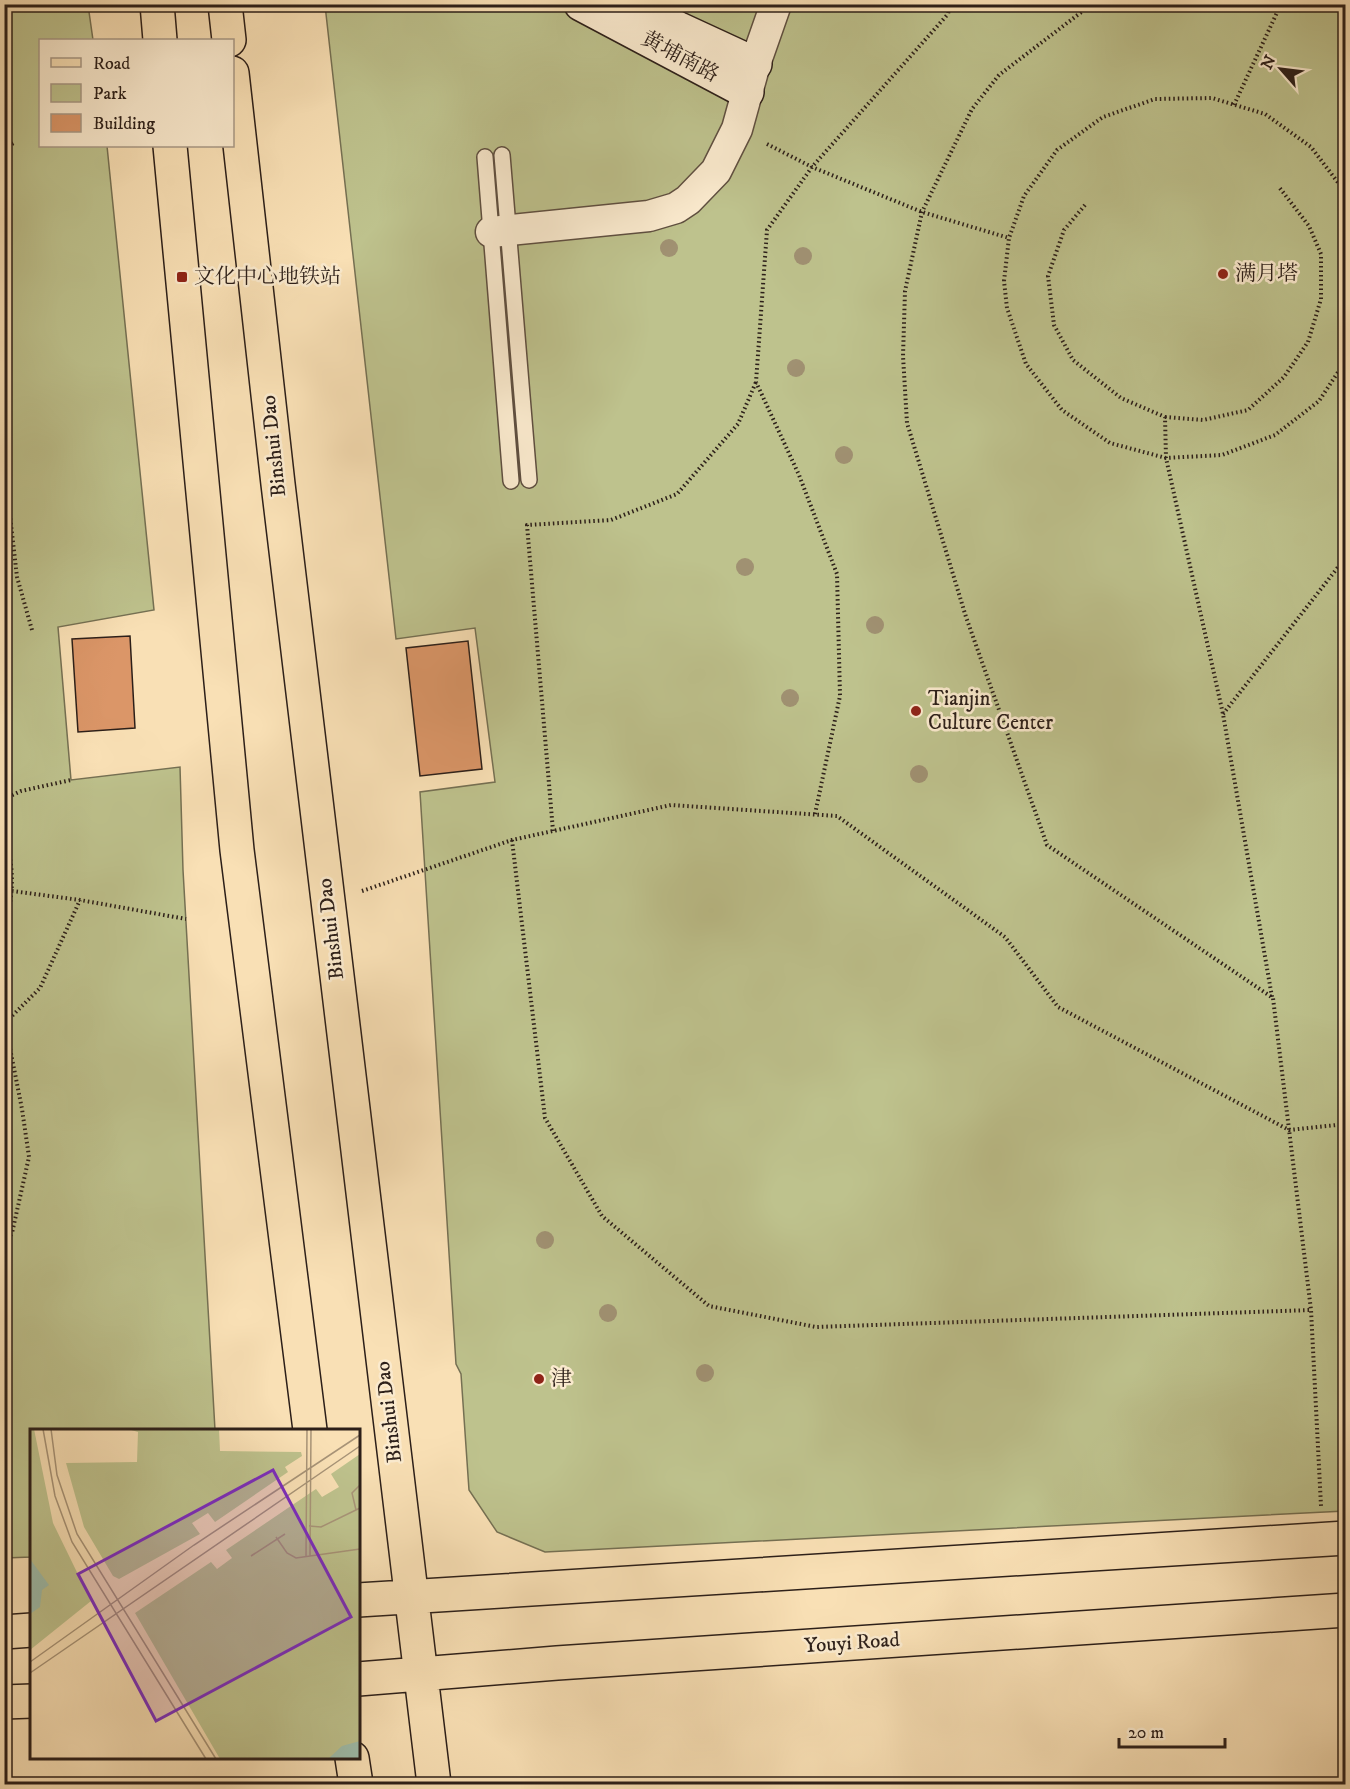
<svg xmlns="http://www.w3.org/2000/svg" width="1350" height="1789" font-family="'IM FELL DW Pica','Noto Serif SC',serif">
	<style>
		.green { fill: #bec28d; stroke: #757053; stroke-width: 1.5 }
		.building { fill: #db9668; stroke: #2c1f19; stroke-width: 1.5 }
		.lines { fill: none; stroke-linecap: round; stroke-linejoin: round }
		.lane-casing { stroke: #5f4f40; stroke-width: 18 }
		.street-casing { stroke: #5f4f40; stroke-width: 33 }
		.secondary-casing { stroke: #2c1f19; stroke-width: 36 }
		.primary-casing { stroke: #2c1f19; stroke-width: 36 }
		.path { stroke: #2c1f19; stroke-width: 4; stroke-dasharray: 1.5 3; stroke-linecap: butt }
		.lane { stroke: #fbebcf; stroke-width: 15 }
		.street { stroke: #fbebcf; stroke-width: 30 }
		.secondary { stroke: #fbebcf; stroke-width: 33 }
		.primary { stroke: #f9e0b5; stroke-width: 33 }
		.tree { fill: #a09172 }
		.poi-dot { fill: #8f2418; stroke: #fbebcf; stroke-width: 2 }
		.labels { text-anchor: middle; dominant-baseline: central; stroke-width: 5; stroke-linejoin: round; paint-order: stroke }
		.street-label { font-size: 21px; fill: #2c1f19; stroke: #fbebcf }
		.poi-label { font-size: 21px; fill: #2c1f19; stroke: #fbebcf; text-anchor: start }
		.inset-road { fill: none; stroke: #a79377; stroke-width: 1.5 }
		.view { fill: #7b2cbf; fill-opacity: 0.15; stroke: #7b2cbf; stroke-width: 3 }
		.inset-edge { fill: none; stroke: #2c1f19; stroke-width: 3 }
	</style>
	<rect width="100%" height="100%" fill="#f9e0b5"/>
	<filter id="stains"><feTurbulence type="fractalNoise" baseFrequency=".00333" numOctaves="4"/><feColorMatrix values="0 0 0 0 .2 0 0 0 0 .09 0 0 0 0 .02 0 0 0 .5 -.17"/></filter>
	<radialGradient id="worn" r=".72"><stop offset=".6" stop-color="#630" stop-opacity="0"/><stop offset="1" stop-color="#630" stop-opacity=".3"/></radialGradient>
	<path class="green" d="M 5,4 L 88,5 L 93,40 L 40,40 L 40,146 L 107,146 L 154,610 L 58,627 L 71,780 L 180,767 L 183,870 L 215,1430 L 32,1430 L 31,1557 L 5,1558 Z
		M 325,5 L 1345,5 L 1345,1511 L 545,1552 L 497,1532 L 469,1490 L 461,1374 L 456,1364 L 420,792 L 495,782 L 475,628 L 396,639 Z"/>
	<path class="building" d="M 130,636 L 135,728 L 78,732 L 72,639 Z
		M 468,641 L 482,769 L 420,776 L 406,648 Z"/>
	<g class="lines">
		<defs>
			<path id="lane" d="M 502,155 L 529,480
				M 485,157 L 511,481"/>
			<path id="street" d="M 491,232 L 649,216 L 676,208 L 688,200 L 716,171 L 737,129 L 755,64 L 776,4"/>
			<path id="secondary" d="M 581,4 L 747,92
				M 634,4 L 677,28 L 755,64"/>
			<path id="primary" d="M 157,4 L 160,40
				M 225,4 L 229,40
				M 232,73 L 278,484 L 434,1784
				M 170,146 L 237,850 L 310,1430
				M 358,1600 L 1346,1538
				M 4,1632 L 32,1630
				M 358,1679 L 557,1663 L 1346,1610
				M 4,1702 L 32,1701
				M 352,1758 L 356,1784"/>
		</defs>
		<use href="#lane" class="lane-casing"/>
		<use href="#street" class="street-casing"/>
		<use href="#secondary" class="secondary-casing"/>
		<use href="#primary" class="primary-casing"/>
		<path class="path" d="M 1092,4 L 999,75 L 972,109 L 922,212 L 905,291 L 903,356 L 907,423 L 966,617 L 1047,845 L 1273,998 L 1311,1310 L 1321,1506
			M 1234,105 L 1281,4
			M 767,144 L 812,167 L 922,212 L 1009,238
			M 4,148 L 14,143
			M 1346,193 L 1311,147 L 1265,114 L 1212,98 L 1155,99 L 1103,117 L 1057,150 L 1024,196 L 1009,238 L 1004,281 L 1007,308 L 1026,364 L 1062,410 L 1110,443 L 1166,458 L 1222,455 L 1275,435 L 1319,401 L 1346,360
			M 1085,205 L 1064,230 L 1048,276 L 1054,325 L 1073,360 L 1121,398 L 1165,417 L 1166,458 L 1223,714 L 1272,997
			M 1165,417 L 1203,420 L 1248,410 L 1284,377 L 1308,342 L 1321,299 L 1321,254 L 1309,226 L 1279,187
			M 4,479 L 6,481 L 17,577 L 32,630
			M 1223,714 L 1346,557
			M 4,799 L 21,791 L 71,780
			M 815,814 L 840,696 L 837,574 L 799,475 L 756,382 L 767,230 L 812,167 L 948,14 L 950,4
			M 553,831 L 527,525 L 611,520 L 677,494 L 738,424 L 756,382
			M 4,838 C 15,863 14,900 4,925
			M 512,840 L 545,1118 L 602,1216 L 709,1306 L 816,1327 L 1311,1310
			M 12,891 L 80,900 L 186,919
			M 362,891 L 512,840 L 671,805 L 837,816 L 1005,937 L 1058,1007 L 1289,1130 L 1346,1124
			M 4,1018 L 22,1109 L 29,1157 L 12,1233 L 4,1245
			M 6,1022 L 40,988 L 80,900"/>
		<use href="#lane" class="lane"/>
		<use href="#street" class="street"/>
		<use href="#secondary" class="secondary"/>
		<use href="#primary" class="primary"/>
	</g>
	<g class="tree">
		<circle cx="669" cy="248" r="9"/>
		<circle cx="803" cy="256" r="9"/>
		<circle cx="796" cy="368" r="9"/>
		<circle cx="844" cy="455" r="9"/>
		<circle cx="745" cy="567" r="9"/>
		<circle cx="875" cy="625" r="9"/>
		<circle cx="790" cy="698" r="9"/>
		<circle cx="919" cy="774" r="9"/>
		<circle cx="545" cy="1240" r="9"/>
		<circle cx="608" cy="1313" r="9"/>
		<circle cx="705" cy="1373" r="9"/>
	</g>
	<g class="poi-dot">
		<circle cx="1223" cy="274" r="6"/>
		<rect x="176" y="271" width="12" height="12" rx="3"/>
		<circle cx="916" cy="711" r="6"/>
		<circle cx="539" cy="1379" r="6"/>
	</g>
	<g class="labels">
		<g class="street-label">
			<text transform="translate(680 57) rotate(28)">黄埔南路</text>
			<text transform="translate(274 446) rotate(-96)">Binshui Dao</text>
			<text transform="translate(331 929) rotate(-97)">Binshui Dao</text>
			<text transform="translate(389 1412) rotate(-97)">Binshui Dao</text>
			<text transform="translate(852 1643) rotate(-4)">Youyi Road</text>
		</g>
		<g class="poi-label">
			<text x="1235" y="274">满月塔</text>
			<text x="194" y="277">文化中心地铁站</text>
			<text x="928" y="699">Tianjin<tspan x="928" dy="24">Culture Center</tspan></text>
			<text x="551" y="1379">津</text>
		</g>
	</g>
	<g transform="translate(30 1429)">
		<rect width="330" height="330" fill="#f9e0b5"/>
		<path d="M 0,0 L 4,0 L 23,94 L 61,172 L 0,221 ZM 98,0 L 189,0 L 190,22 L 271,23 L 272,27 L 255,38 L 258,43 L 185,93 L 178,84 L 162,94 L 170,105 L 89,150 L 83,147 L 54,98 L 36,34 L 107,33 L 108,3 ZM 330,25 L 330,330 L 190,330 L 105,184 L 181,133 L 187,140 L 202,129 L 196,121 L 286,60 L 292,68 L 309,58 L 301,45 Z" fill="#bec28d"/>
		<path d="M 0,130 L 19,156 L 12,161 L 10,178 L 0,185 ZM 330,312 L 330,330 L 298,330 L 312,317 Z" fill="#9ebdab"/>
		<path class="inset-road" d="M 13,0 L 25,67 L 42,113 L 176,330M 21,0 L 27,46 L 47,105 L 186,330M 326,81 L 322,64 L 330,56M 279,97 L 291,98 L 330,79M 246,108 L 257,124 L 266,129 L 330,120M 221,127 L 255,105M 280,127 L 281,0M 276,128 L 277,0M 0,233 L 164,116 L 330,6M 0,244 L 330,17"/>
		<path class="view" d="M 243,41 L 321,188 L 126,292 L 48,145 Z"/>
		<rect width="330" height="330" class="inset-edge"/>
	</g>
	<rect width="1350" height="1789" fill="none" stroke="#f9e0b5" stroke-width="24"/>
	<rect x="6" y="6" width="1338" height="1777" fill="none" stroke="#2c1f19" stroke-width="3"/>
	<rect x="12" y="12" width="1326" height="1765" fill="none" stroke="#2c1f19" stroke-width="1.5"/>
	<rect x="39" y="39" width="195" height="108" fill="#fbebcf" stroke="#a89986" stroke-width="1.5"/>
	<rect x="51" y="58" width="30" height="9" fill="#f9e0b5" stroke="#a89986" stroke-width="1.5"/>
	<text x="93" y="69" font-size="18" fill="#2c1f19">Road</text>
	<rect x="51" y="84" width="30" height="18" fill="#bec28d" stroke="#a89986" stroke-width="1.5"/>
	<text x="93" y="99" font-size="18" fill="#2c1f19">Park</text>
	<rect x="51" y="114" width="30" height="18" fill="#db9668" stroke="#a89986" stroke-width="1.5"/>
	<text x="93" y="129" font-size="18" fill="#2c1f19">Building</text>
	<g transform="translate(1281 69) rotate(298)" stroke="#fbebcf" stroke-width="4.5" paint-order="stroke">
	<path d="M0-4.5L10 22L0 15L-10 22Z" fill="#2c1f19"/>
	<text y="-9" font-size="16" font-weight="bold" text-anchor="middle" fill="#2c1f19">N</text>
	</g>
	<path d="M1119 1738v9h106v-9" fill="none" stroke="#2c1f19" stroke-width="3"/>
	<text x="1128" y="1738" font-size="18" fill="#2c1f19" stroke="#fbebcf" stroke-width="4.5" paint-order="stroke">20 m</text>
	<rect width="100%" height="100%" filter="url(#stains)"/>
	<rect width="100%" height="100%" fill="url(#worn)"/>
</svg>
